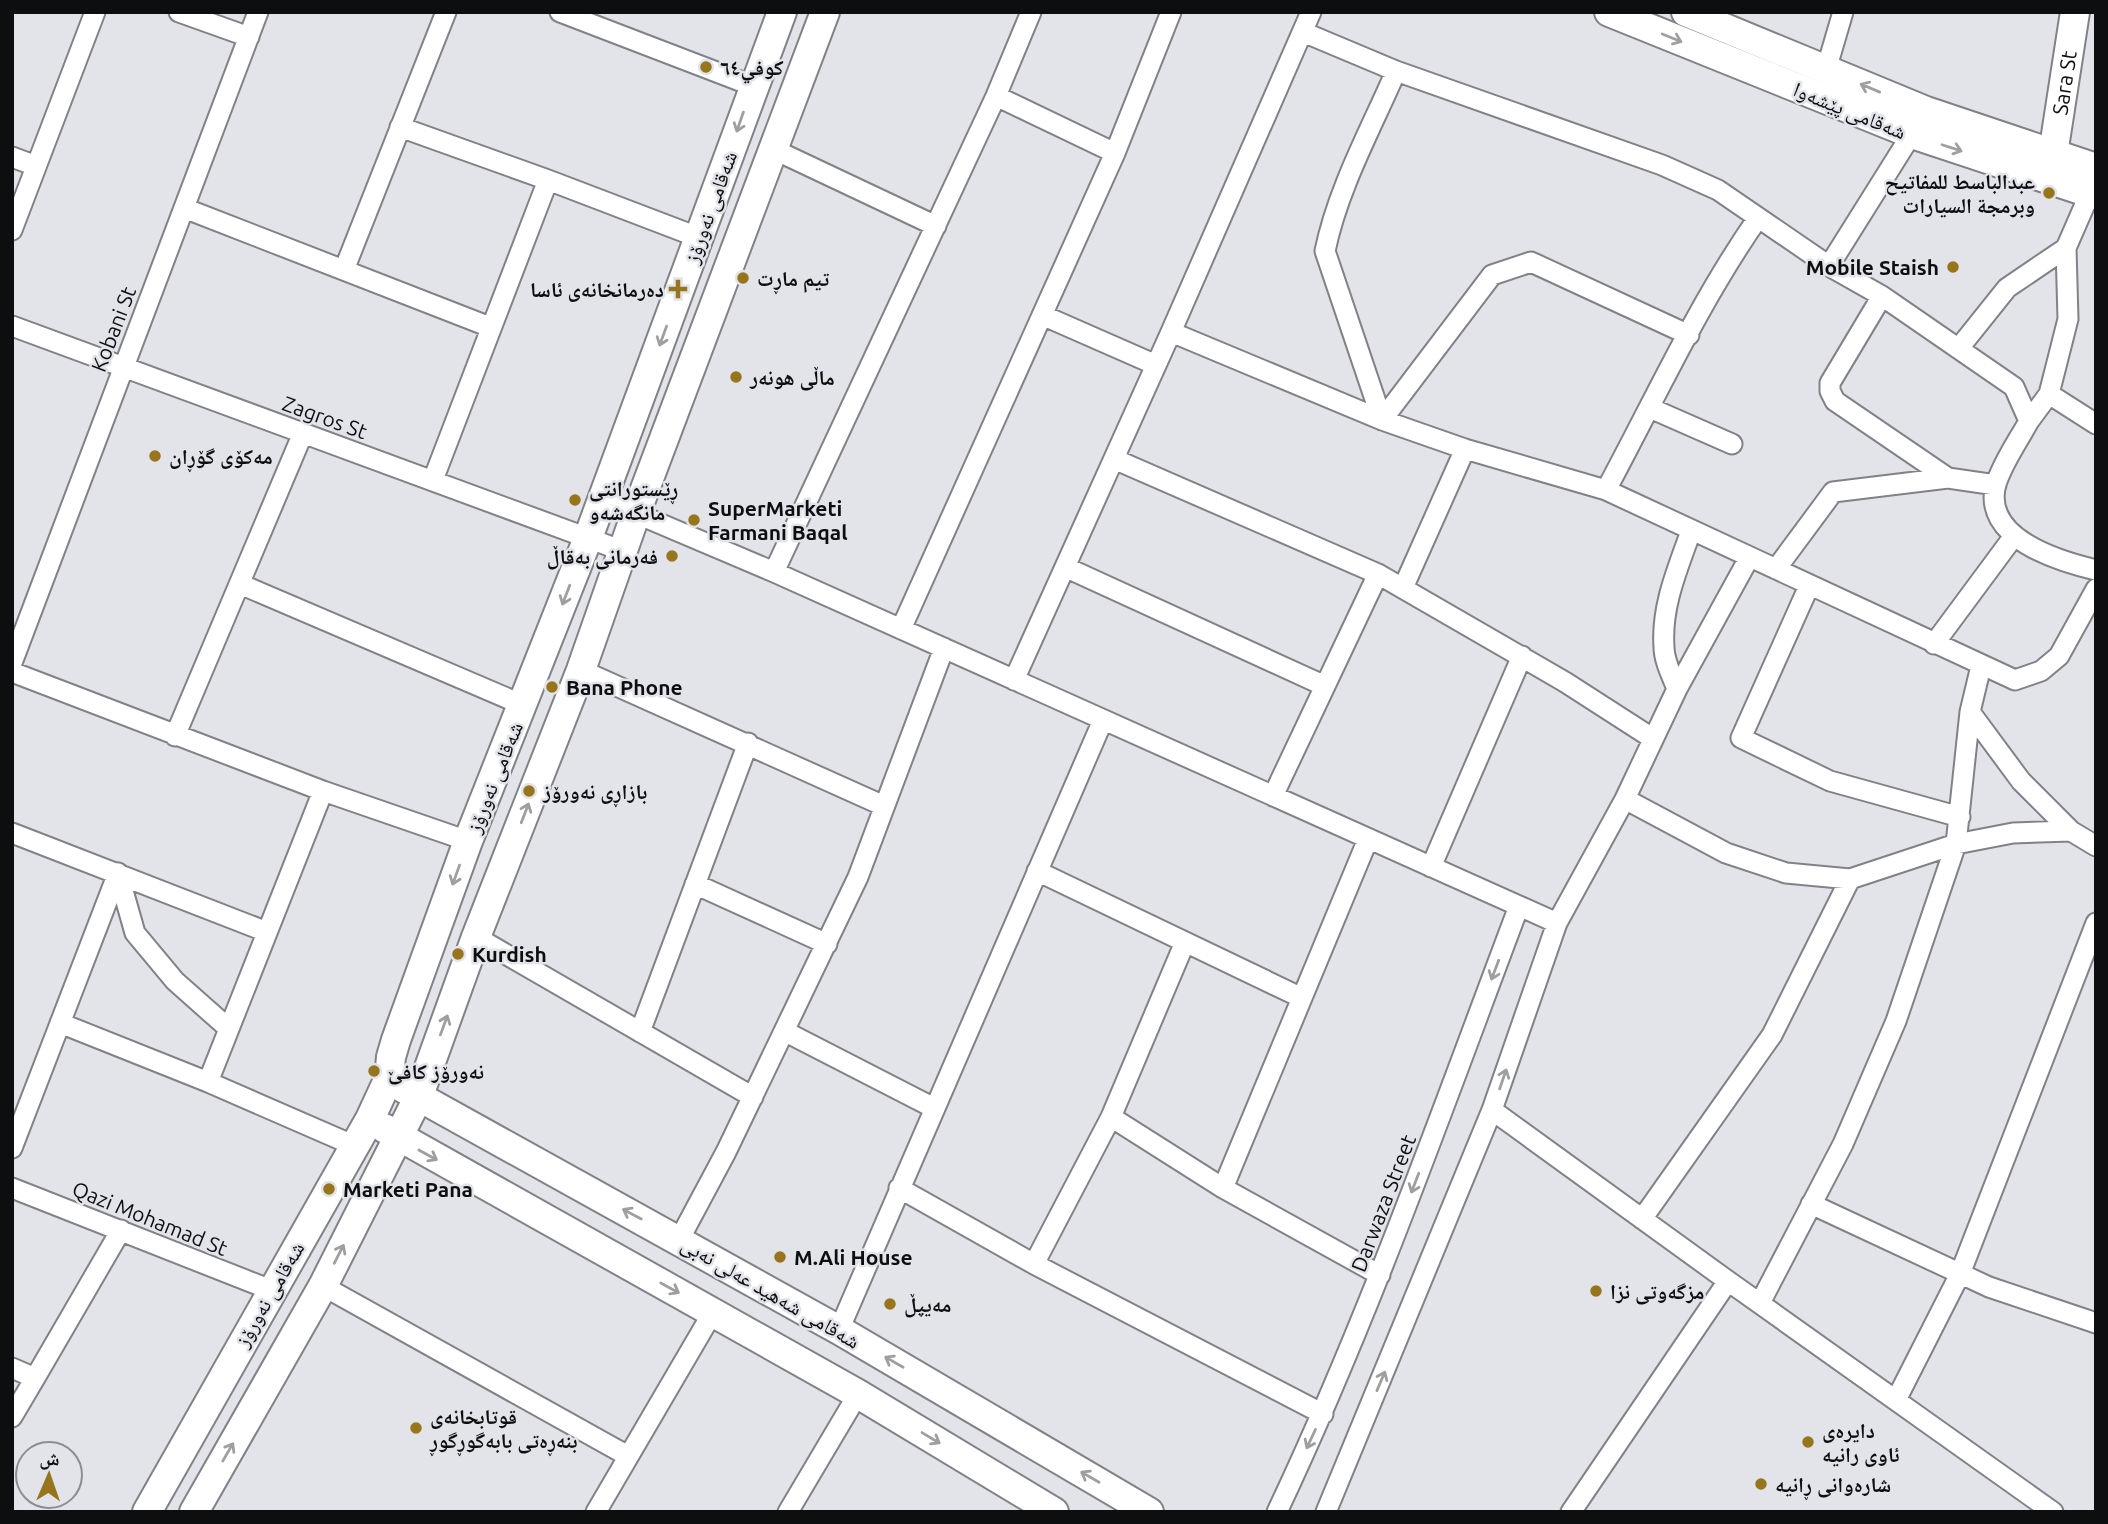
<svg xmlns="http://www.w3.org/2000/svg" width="2108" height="1524" font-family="Ubuntu,'Noto Naskh Arabic',sans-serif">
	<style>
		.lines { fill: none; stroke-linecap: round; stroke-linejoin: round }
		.street-casing { stroke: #808287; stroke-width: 23 }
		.secondary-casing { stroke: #808287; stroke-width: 32 }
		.street { stroke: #fff; stroke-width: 19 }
		.secondary { stroke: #fff; stroke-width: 28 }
		.oneway { stroke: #9e9f9f }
		.poi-dot { fill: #96751d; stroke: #e2e4e9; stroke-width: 2.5 }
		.labels { text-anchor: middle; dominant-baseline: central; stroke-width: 5; stroke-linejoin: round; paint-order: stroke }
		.poi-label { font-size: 21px; font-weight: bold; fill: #0d0e10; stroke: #e2e4e9; text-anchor: start }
		.street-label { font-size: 21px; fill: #0d0e10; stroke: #e2e4e9 }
	</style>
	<rect width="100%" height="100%" fill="#e2e4e9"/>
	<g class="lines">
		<defs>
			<path id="street" d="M 179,12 L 249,37
				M 560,12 L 753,86
				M 1303,32 L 1396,71 L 1662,165 L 1718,190 L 1829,266 L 1882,296 L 2014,387 L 2029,421 C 2018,441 2003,462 1996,484 C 1981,538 2058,561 2096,570
				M 1826,70 L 1843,12
				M 996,96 L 1115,153
				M 400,127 L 548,180 L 700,238
				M 775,150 L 936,226
				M 12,157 L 36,166
				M 184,208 L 490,327
				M 12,230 L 95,12
				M 1829,266 L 1918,124
				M 344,270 L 446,12
				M 1882,296 L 1830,383 L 1830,391 L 1835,401 L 1948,478
				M 1042,315 L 1156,365
				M 12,326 L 623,551
				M 1171,332 L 1382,420 L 1465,449 L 1606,490 L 2015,680 L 2041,671 L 2059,656 L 2096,589
				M 1959,348 L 2007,288 L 2066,248 L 2090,193
				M 2049,394 L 2096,424
				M 1650,408 L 1732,444
				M 1382,420 L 1492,275 L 1531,262 L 1689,335
				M 1382,420 L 1325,251 C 1338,188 1371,129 1396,71
				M 2029,421 L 2049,394 L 2068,319 L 2066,248
				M 1114,459 L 1378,574 L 1565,682 L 1652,738
				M 433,480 L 548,180
				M 1606,490 C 1655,399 1699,302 1758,218
				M 602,499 L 774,572 L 1557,923
				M 1065,567 L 1325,686
				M 1776,569 L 1833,492 L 1948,478 L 1996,485
				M 774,572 L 996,96 L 1031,12
				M 240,584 L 523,705
				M 1809,586 L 1741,738 L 1830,781 L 1960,817
				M 1403,588 L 1465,449
				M 901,629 L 1115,153 L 1171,12
				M 1934,644 L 2014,536
				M 12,663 L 258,12
				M 581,670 L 884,806
				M 12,672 L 323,791 L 468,841
				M 1014,680 L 1171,332 L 1311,12
				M 1677,689 C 1672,676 1664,661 1664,647 C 1661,606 1678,568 1691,531
				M 1970,712 L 2021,781 L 2071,831
				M 175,736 L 303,433
				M 1273,796 L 1378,574
				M 1625,799 L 1726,853 L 1786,873 L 1850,879 L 1956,844 L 2013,833 L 2071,831 L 2096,846
				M 12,833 L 267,932
				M 1431,867 L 1522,656
				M 1037,871 L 1302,998
				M 118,873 L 135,933 L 175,981 L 228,1028
				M 695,884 L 827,944
				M 476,937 L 753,1097
				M 60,1023 L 208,1082 L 355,1146
				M 784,1031 L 934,1108
				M 640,1032 L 748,743
				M 208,1082 L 323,791
				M 1492,1110 L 1728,1281 L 2053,1512
				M 1111,1117 L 1223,1188 L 1380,1275
				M 12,1148 L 118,873
				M 12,1188 L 271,1290
				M 899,1188 L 1034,1264 L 1323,1414
				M 1223,1188 L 1368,839
				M 1811,1204 L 1989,1287 L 2096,1323
				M 1642,1219 L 1772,1035 L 1850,879
				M 679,1240 L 726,1152 L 858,877 L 944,648
				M 1034,1264 L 1111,1117 L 1185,942
				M 323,1286 L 628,1456
				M 1760,1303 L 1843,1144 L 1896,1021 L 1956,844 L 1970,712 L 1981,666
				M 839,1330 L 1103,720
				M 12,1368 L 35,1378 L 121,1230
				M 1896,1400 L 1960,1274 L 2096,923
				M 12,1417 L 35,1378
				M 596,1512 L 713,1312
				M 788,1512 L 858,1394
				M 1277,1512 C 1370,1315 1442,1110 1519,906
				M 1326,1512 L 1492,1110 L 1557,923 L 1625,799 L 1677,689 L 1749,558
				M 1571,1512 L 1728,1281"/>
			<g id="secondary">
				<path d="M 1609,12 L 1912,134 L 2096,195"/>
				<path d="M 1686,12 L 1926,111 L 2096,168"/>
				<path id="s1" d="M 2053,154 L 2075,12"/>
				<path d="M 403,1088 L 839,1330 L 1149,1512"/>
				<path d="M 384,1128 L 858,1394 L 1054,1512"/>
				<path d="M 147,1512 L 370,1119 L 389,1078 L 391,1057 L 396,1040 L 468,841 L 588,538 L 782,12"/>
				<path d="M 194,1512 L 323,1286 L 418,1098 L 476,937 L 581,670 L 636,513 L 825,12"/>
			</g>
		</defs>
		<use href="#street" class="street-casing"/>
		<use href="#secondary" class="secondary-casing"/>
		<use href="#street" class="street"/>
		<use href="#secondary" class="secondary"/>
	</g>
	<defs><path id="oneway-shaft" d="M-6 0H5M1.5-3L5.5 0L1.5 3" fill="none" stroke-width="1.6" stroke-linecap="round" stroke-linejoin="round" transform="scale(1.75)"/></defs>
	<g class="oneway">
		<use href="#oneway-shaft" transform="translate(1672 38) rotate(22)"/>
		<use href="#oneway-shaft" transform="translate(1870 88) rotate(-157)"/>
		<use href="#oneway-shaft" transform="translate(740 122) rotate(109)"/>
		<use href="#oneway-shaft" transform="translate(1952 148) rotate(18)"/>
		<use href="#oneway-shaft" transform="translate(663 336) rotate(110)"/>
		<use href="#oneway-shaft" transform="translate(566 595) rotate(111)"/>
		<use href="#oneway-shaft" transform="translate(525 813) rotate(-69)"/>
		<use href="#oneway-shaft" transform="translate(456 875) rotate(110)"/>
		<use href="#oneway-shaft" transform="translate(1495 970) rotate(111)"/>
		<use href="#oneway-shaft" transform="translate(444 1025) rotate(-70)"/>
		<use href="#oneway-shaft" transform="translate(1503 1079) rotate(-71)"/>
		<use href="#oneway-shaft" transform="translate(428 1155) rotate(29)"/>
		<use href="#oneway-shaft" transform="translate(1415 1183) rotate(111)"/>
		<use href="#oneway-shaft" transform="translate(632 1214) rotate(-152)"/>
		<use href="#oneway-shaft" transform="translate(339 1254) rotate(-63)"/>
		<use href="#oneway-shaft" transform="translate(670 1288) rotate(29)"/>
		<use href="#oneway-shaft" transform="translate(894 1362) rotate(-150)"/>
		<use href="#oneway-shaft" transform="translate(1381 1381) rotate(-67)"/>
		<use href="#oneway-shaft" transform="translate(931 1438) rotate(31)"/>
		<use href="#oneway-shaft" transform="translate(1311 1439) rotate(115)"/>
		<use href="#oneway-shaft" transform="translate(228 1452) rotate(-60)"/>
		<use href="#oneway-shaft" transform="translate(1090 1477) rotate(-150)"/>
	</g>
	<g class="poi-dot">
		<circle cx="706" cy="67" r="7"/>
		<circle cx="2049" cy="193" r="7"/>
		<circle cx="1953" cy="267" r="7"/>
		<circle cx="743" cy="278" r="7"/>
		<path d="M674.5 278.5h7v7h7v7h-7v7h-7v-7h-7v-7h7z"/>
		<circle cx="736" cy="377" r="7"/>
		<circle cx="155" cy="456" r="7"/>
		<circle cx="575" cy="500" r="7"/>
		<circle cx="694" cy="520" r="7"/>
		<circle cx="672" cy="556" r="7"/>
		<circle cx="552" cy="687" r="7"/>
		<circle cx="529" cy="791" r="7"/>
		<circle cx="458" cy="954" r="7"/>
		<circle cx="374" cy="1071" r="7"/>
		<circle cx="329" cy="1189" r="7"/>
		<circle cx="780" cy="1257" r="7"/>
		<circle cx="1596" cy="1291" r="7"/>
		<circle cx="890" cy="1304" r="7"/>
		<circle cx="416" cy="1428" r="7"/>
		<circle cx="1808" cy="1442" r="7"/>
		<circle cx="1761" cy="1484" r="7"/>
	</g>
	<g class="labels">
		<g class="poi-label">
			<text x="720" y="67">كوفي٦٤</text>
			<text x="2035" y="181" text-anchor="end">عبدالباسط للمفاتيح<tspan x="2035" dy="24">وبرمجة السيارات</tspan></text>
			<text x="1939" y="267" text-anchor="end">Mobile Staish</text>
			<text x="757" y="278">تیم ماڕت</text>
			<text x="664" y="289" text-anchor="end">دەرمانخانەی ئاسا</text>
			<text x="750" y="377">ماڵی هونەر</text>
			<text x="169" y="456">مەکۆی گۆڕان</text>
			<text x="589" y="488">ڕێستورانتی<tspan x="589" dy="24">مانگەشەو</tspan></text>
			<text x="708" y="508">SuperMarketi<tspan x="708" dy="24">Farmani Baqal</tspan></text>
			<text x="658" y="556" text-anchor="end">فەرمانی بەقاڵ</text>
			<text x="566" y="687">Bana Phone</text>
			<text x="543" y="791">بازاڕی نەورۆز</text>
			<text x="472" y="954">Kurdish</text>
			<text x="388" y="1071">نەورۆز کافێ</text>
			<text x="343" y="1189">Marketi Pana</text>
			<text x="794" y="1257">M.Ali House</text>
			<text x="1610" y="1291">مزگەوتی نزا</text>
			<text x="904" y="1304">مەیپڵ</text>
			<text x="430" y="1416">قوتابخانەی<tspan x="430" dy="24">بنەڕەتی بابەگوڕگوڕ</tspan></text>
			<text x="1822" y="1430">دایرەی<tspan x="1822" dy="24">ئاوی رانیە</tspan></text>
			<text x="1775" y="1484">شارەوانی ڕانیە</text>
		</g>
		<g class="street-label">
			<text stroke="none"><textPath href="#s1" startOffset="72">Sara St</textPath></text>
			<text transform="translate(1850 110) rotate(22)">شەقامی پێشەوا</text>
			<text transform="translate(710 207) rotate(-70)">شەقامی نەورۆز</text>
			<text transform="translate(113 329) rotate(-69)">Kobani St</text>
			<text transform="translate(325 417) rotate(20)">Zagros St</text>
			<text transform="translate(494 777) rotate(-68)">شەقامی نەورۆز</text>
			<text transform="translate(1383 1203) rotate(-69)">Darwaza Street</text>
			<text transform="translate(150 1218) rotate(22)">Qazi Mohamad St</text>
			<text transform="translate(771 1292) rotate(30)">شەقامی شەهید عەلی نەبی</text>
			<text transform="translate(269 1294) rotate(-60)">شەقامی نەورۆز</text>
		</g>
	</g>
	<rect width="2108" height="1524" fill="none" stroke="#0d0e10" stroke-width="28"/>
	<g transform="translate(49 1475) rotate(2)"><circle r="33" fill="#e2e4e9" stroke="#8d8e92" stroke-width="2"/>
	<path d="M0-5L12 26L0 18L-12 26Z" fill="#96751d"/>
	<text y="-10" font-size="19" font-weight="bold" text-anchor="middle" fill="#0d0e10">ش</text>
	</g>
</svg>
